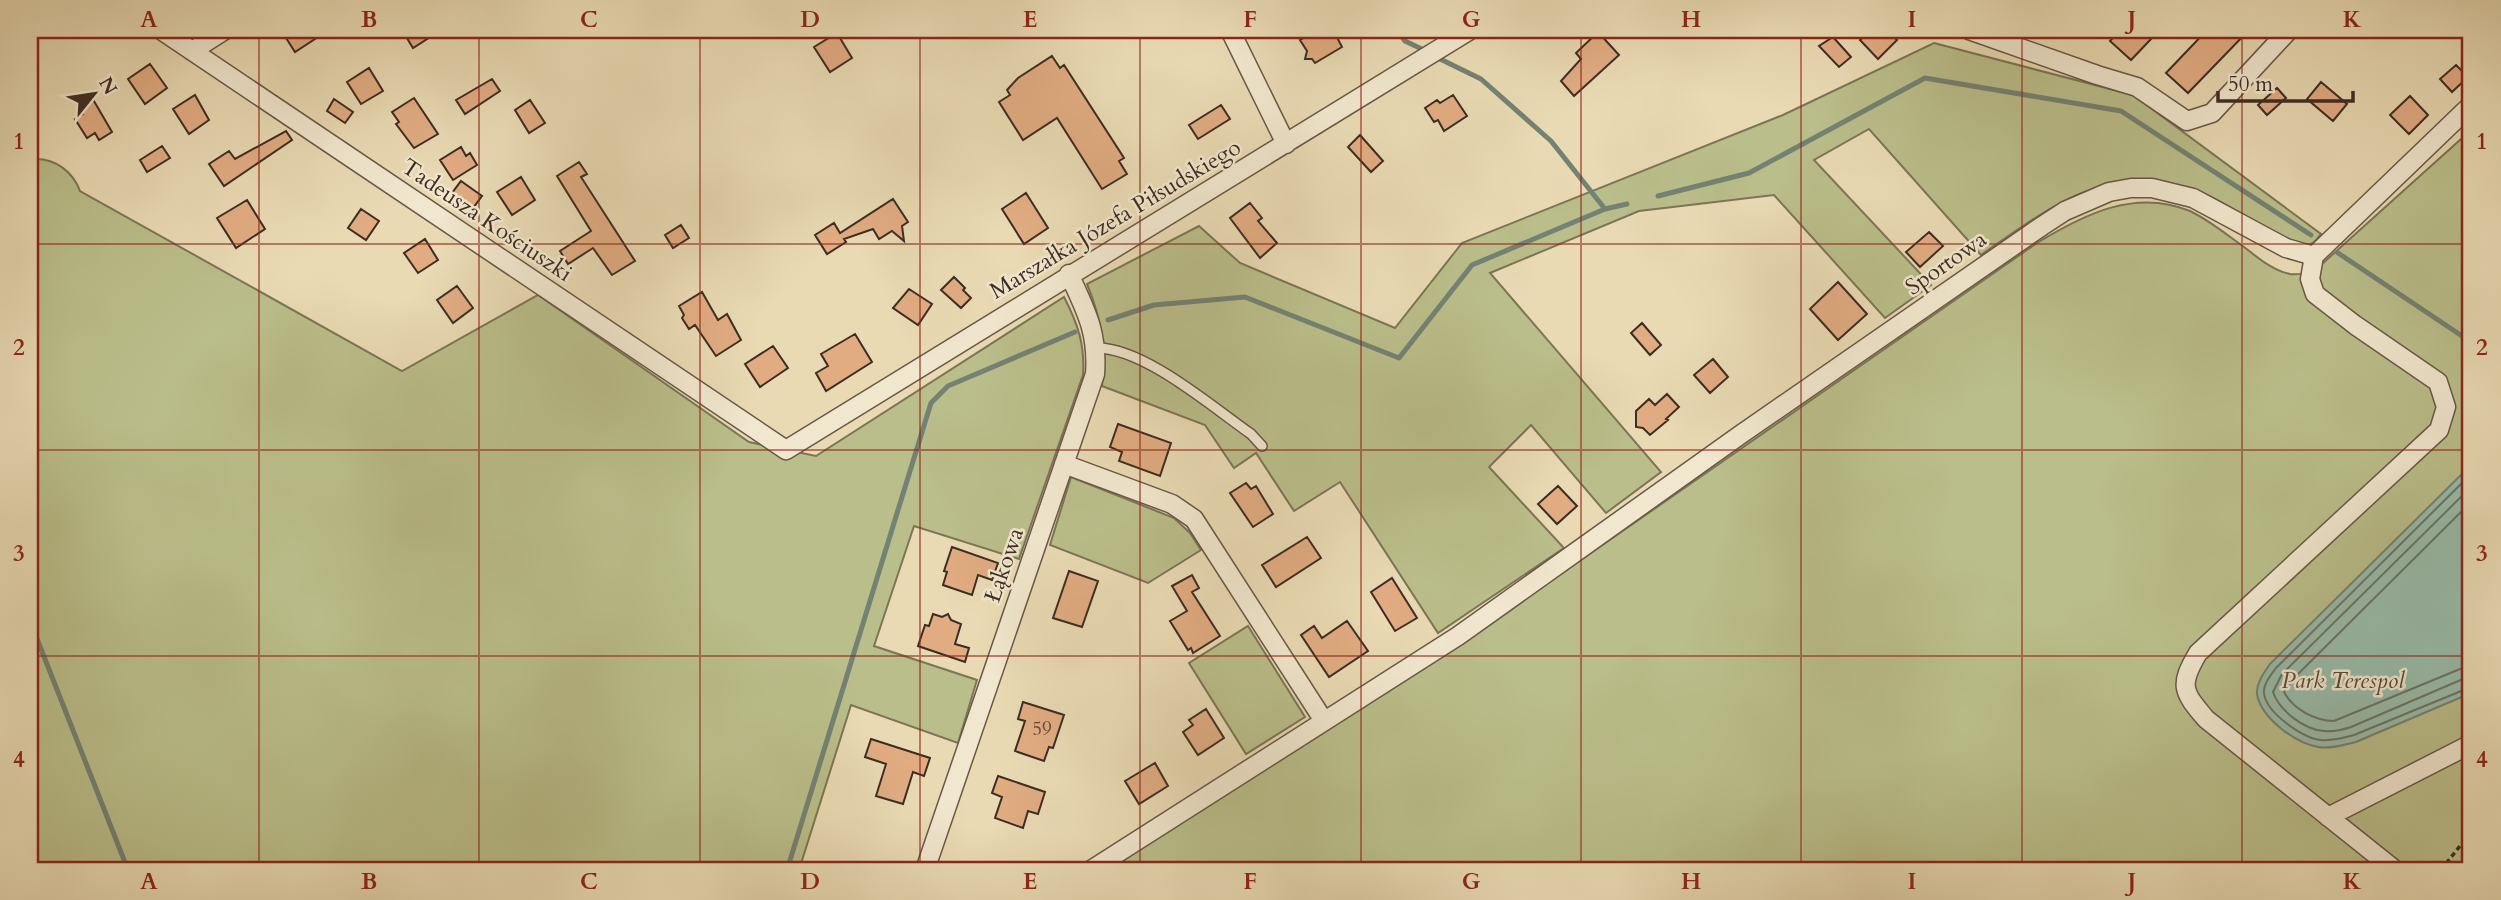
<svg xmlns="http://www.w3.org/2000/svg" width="2501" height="900" font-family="Cardo,serif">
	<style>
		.green { fill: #babe8a; stroke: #7c7556; stroke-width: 2 }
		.water { fill: #98bba9; stroke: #748273; stroke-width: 2 }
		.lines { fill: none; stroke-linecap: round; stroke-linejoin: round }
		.shore { stroke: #6b7466; stroke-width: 2 }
		.stream { stroke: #748273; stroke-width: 5 }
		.building { fill: #e1ac82; stroke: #3e2c23; stroke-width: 2 }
		.lane-casing { stroke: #695847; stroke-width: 12 }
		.street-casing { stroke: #695847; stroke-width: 21 }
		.path { stroke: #3e2c23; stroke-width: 3.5; stroke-dasharray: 5 3.5; stroke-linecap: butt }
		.lane { stroke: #f1e7ce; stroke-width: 9 }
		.street { stroke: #f1e7ce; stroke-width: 18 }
		.grid { fill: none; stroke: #8f2418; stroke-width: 2; stroke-opacity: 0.55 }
		.labels { text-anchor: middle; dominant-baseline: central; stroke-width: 5; stroke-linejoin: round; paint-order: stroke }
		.number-label { font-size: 19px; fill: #674c3b }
		.street-label { font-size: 23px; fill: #3e2c23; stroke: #f1e7ce }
		.park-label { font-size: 23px; font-style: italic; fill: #574938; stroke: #f1e7ce }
		.neatline { fill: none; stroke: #8f2418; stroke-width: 2.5 }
		.grid-label { font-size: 23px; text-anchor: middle; font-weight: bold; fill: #8f2418 }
	</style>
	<rect width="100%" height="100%" fill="#e9dab3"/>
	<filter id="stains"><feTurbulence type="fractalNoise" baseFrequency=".00286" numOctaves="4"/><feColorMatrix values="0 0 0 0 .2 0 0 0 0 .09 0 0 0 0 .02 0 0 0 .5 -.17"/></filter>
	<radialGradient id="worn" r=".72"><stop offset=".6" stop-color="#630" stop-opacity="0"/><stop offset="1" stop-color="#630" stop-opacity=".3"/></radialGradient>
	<path class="green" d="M 1934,43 L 2133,95 L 2321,234 C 2317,239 2313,246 2304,245 C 2300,245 2294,241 2290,240 C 2260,228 2234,207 2205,194 C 2196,190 2184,187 2175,185 C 2098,166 2041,214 1981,255 L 1869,129 L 1814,160 L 1931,285 L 1885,318 L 1774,195 L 1639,211 L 1490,273 L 1661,472 L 1606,513 L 1531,425 L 1489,467 L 1564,548 L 1438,633 L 1340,482 L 1294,511 L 1256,453 L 1234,468 L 1205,425 L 1102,386 C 1107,349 1101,318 1087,284 L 1199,226 L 1240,263 L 1395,328 L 1462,243 L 1783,115 Z
		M 2471,130 L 2471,870 L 1107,870 L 1444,655 L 2037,243 C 2083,215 2135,188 2190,211 C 2209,220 2227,235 2244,247 C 2257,257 2273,271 2290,274 C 2297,275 2305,273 2312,273 Z
		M 36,159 C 56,159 73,172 80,191 L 402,371 L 538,295 L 749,442 L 816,456 L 1064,297 C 1078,324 1085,345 1083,375 L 1019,559 L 914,526 L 874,646 L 977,680 L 958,743 L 851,705 L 799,870 L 30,870 L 30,162 Z
		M 1071,477 L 1174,518 L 1190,533 L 1201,550 L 1148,583 L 1050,545 Z
		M 1248,626 L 1305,717 L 1246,754 L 1189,663 Z"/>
	<path class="water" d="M 2471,465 L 2471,693 L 2356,742 C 2344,745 2330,749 2318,747 C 2295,743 2261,718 2257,694 C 2256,683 2264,673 2270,664 Z"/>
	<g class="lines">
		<path class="shore" d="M 2471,474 L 2276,668 C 2271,675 2263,684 2264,693 C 2266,713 2303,738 2321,740 C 2333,741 2343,738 2354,735 L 2471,687
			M 2471,487 L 2282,674 L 2273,692 C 2279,710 2304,730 2324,731 C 2333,732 2342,730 2351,727 L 2463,679 L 2471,678
			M 2471,502 L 2291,681 L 2284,692 C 2293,709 2315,721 2334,721 L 2460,669 L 2471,668"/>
		<path class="stream" d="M 1397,30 L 1405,41 L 1428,52
			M 1436,57 L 1481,79 L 1551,141 L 1605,209
			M 1658,196 L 1749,173 L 1925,78 L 2121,111 L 2311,235
			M 2338,253 L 2471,342
			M 1108,320 L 1154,305 L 1245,297 L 1399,358 L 1472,265 L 1605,209 L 1627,204
			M 30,621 L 128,870
			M 787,870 L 931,403 L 948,386 L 1075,332"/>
	</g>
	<path class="building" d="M 281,30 L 309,30 L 315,39 L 295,52 Z
		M 402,30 L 441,30 L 413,48 Z
		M 1318,30 L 1333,30 L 1342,47 L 1315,63 L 1312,59 L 1305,59 L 1307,51 L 1300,40 Z
		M 1870,30 L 1887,30 L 1897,40 L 1878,59 L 1860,40 Z
		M 2120,30 L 2141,30 L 2151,39 L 2131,60 L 2110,41 Z
		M 2207,30 L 2249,30 L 2188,93 L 2166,73 Z
		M 1598,32 L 1619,55 L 1574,96 L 1561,81 L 1581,59 L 1576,53 Z
		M 837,33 L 852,58 L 830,72 L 814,47 Z
		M 1833,37 L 1851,57 L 1839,67 L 1819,46 Z
		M 1052,56 L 1060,68 L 1064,65 L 1124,158 L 1119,161 L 1127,174 L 1102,189 L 1057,118 L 1023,140 L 999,102 L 1010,95 L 1007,90 L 1018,78 Z
		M 150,64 L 167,88 L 145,104 L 128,79 Z
		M 2456,65 L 2468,77 L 2452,92 L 2440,79 Z
		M 369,68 L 383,91 L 361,104 L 347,82 Z
		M 492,79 L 500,91 L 465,114 L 456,100 Z
		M 2321,82 L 2347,104 L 2333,121 L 2307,99 Z
		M 2277,88 L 2286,98 L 2267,115 L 2258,105 Z
		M 195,95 L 209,120 L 189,134 L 173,109 Z
		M 1453,95 L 1467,116 L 1444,131 L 1438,120 L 1434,122 L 1425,108 L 1437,100 L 1440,103 Z
		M 91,96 L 112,132 L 99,140 L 95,133 L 87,138 L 75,119 L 83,114 L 77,104 Z
		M 2410,96 L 2428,115 L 2409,134 L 2390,115 Z
		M 414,98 L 438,134 L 414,148 L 396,124 L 399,122 L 392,112 Z
		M 334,99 L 353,112 L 345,123 L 327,111 Z
		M 530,100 L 545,123 L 529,133 L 515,110 Z
		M 1221,105 L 1230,119 L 1198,139 L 1189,125 Z
		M 286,131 L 292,140 L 224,186 L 209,164 L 229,151 L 235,159 Z
		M 1360,135 L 1383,161 L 1371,172 L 1348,147 Z
		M 162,146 L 170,158 L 147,172 L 140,160 Z
		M 461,147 L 466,156 L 470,153 L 477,165 L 453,180 L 440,160 Z
		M 579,162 L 587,174 L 581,177 L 635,261 L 612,275 L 593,248 L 568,264 L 560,251 L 591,231 L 557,176 Z
		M 521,177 L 535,200 L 512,215 L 497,192 Z
		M 461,181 L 482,196 L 473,208 L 452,193 Z
		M 1026,193 L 1048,228 L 1024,244 L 1002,209 Z
		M 893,199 L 908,222 L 902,226 L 904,241 L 892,231 L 879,239 L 873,229 L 844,239 L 846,242 L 827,254 L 815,235 L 834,223 L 840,233 Z
		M 247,200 L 265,229 L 236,248 L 217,218 Z
		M 1250,203 L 1262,218 L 1258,221 L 1277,243 L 1260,258 L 1230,218 Z
		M 361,209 L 379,221 L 366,240 L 348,228 Z
		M 681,225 L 689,238 L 673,248 L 665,235 Z
		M 1929,232 L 1943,246 L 1920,267 L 1906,252 Z
		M 425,239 L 438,260 L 418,273 L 404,253 Z
		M 954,277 L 965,288 L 963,290 L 971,298 L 961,308 L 941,290 Z
		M 1838,282 L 1867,314 L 1838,340 L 1810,309 Z
		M 457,286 L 473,308 L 453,323 L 437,300 Z
		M 909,289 L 932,304 L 918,325 L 893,308 Z
		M 702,292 L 718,320 L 727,314 L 741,340 L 716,356 L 695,325 L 689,329 L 682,318 L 684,315 L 679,306 Z
		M 1642,323 L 1661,345 L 1650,355 L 1631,333 Z
		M 855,334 L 872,362 L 826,391 L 816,373 L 828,366 L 821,354 Z
		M 773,346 L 788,368 L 760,387 L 745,364 Z
		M 1713,359 L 1728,377 L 1710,393 L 1694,375 Z
		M 1667,394 L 1679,407 L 1666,419 L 1668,420 L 1650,435 L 1643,428 L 1636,427 L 1636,411 L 1649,399 L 1655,405 Z
		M 1118,424 L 1171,443 L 1160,476 L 1119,461 L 1122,452 L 1110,447 Z
		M 1246,483 L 1251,489 L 1256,486 L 1273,514 L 1253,527 L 1230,493 Z
		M 1558,486 L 1577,506 L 1557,524 L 1538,504 Z
		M 1307,537 L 1321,558 L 1276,587 L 1262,565 Z
		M 952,547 L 998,563 L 992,580 L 978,575 L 972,595 L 943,585 L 947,572 L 944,571 Z
		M 1069,571 L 1098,581 L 1082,627 L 1053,618 Z
		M 1192,575 L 1199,588 L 1192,592 L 1220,636 L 1193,653 L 1191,648 L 1188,650 L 1170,621 L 1187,611 L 1172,586 Z
		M 1392,578 L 1417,618 L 1395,631 L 1371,592 Z
		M 933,614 L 942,617 L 948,614 L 951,620 L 961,624 L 955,644 L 969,648 L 965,662 L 918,646 L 925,625 L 929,626 Z
		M 1347,621 L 1368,651 L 1329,677 L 1301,635 L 1314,626 L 1322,638 Z
		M 1023,702 L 1064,715 L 1053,748 L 1049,747 L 1044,761 L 1015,751 L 1025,721 L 1018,719 Z
		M 1206,709 L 1224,738 L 1198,755 L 1183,732 L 1193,725 L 1189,720 Z
		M 871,739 L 930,758 L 924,776 L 913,772 L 903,804 L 876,796 L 886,764 L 865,757 Z
		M 1155,763 L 1168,786 L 1139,804 L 1125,781 Z
		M 998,776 L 1045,792 L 1038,814 L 1028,811 L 1023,828 L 995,818 L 1002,797 L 992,793 Z"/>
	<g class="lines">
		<defs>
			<path id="lane" d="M 1097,348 C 1144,348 1211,406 1251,434 L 1262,446"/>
			<path id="street" d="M 161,30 L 786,450 L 1470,30
				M 1230,30 L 1286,144
				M 1969,30 L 2097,75 L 2137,87 L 2187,121 L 2212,113 L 2289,30
				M 192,51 L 225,30
				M 2314,256 L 2310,279 L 2315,294 L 2355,325 L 2438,382 L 2446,407 L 2439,430 L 2198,653 C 2179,685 2182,691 2206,719 L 2395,870
				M 2314,256 L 2471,105
				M 1064,464 L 1172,504 L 1194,519 L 1324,721
				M 2328,817 L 2471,744
				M 925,870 L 1095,374 C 1098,332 1086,311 1069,274
				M 1091,870 L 1458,636 L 1740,435 L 2042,226 L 2065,211 L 2109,192 L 2131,188 L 2152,188 L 2193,198 L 2286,248 L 2314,256"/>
		</defs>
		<use href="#lane" class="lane-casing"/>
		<use href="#street" class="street-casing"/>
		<path class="path" d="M 2441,870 L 2471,832"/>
		<use href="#lane" class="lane"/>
		<use href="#street" class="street"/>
	</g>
	<path class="grid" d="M 259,30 L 259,870M 479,30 L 479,870M 700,30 L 700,870M 920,30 L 920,870M 1140,30 L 1140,870M 1361,30 L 1361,870M 1581,30 L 1581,870M 1801,30 L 1801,870M 2022,30 L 2022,870M 2242,30 L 2242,870M 30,244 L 2471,244M 30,450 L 2471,450M 30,656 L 2471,656"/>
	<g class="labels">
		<g class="number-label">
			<text x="1042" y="729">59</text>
		</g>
		<g class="street-label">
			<text transform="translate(1115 219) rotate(-31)">Marszałka Józefa Piłsudskiego</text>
			<text transform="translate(487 220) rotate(34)">Tadeusza Kościuszki</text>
			<text transform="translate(1946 263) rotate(-35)">Sportowa</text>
			<text transform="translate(1004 565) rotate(-71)">Łąkowa</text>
		</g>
		<g class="park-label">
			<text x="2343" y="680">Park Terespol</text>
		</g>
	</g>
	<rect width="2501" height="900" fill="none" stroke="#e9dab3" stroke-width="77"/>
	<g transform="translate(94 94) rotate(60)" stroke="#f1e7ce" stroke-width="5" paint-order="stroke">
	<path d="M0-5L12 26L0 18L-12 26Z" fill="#3e2c23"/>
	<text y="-10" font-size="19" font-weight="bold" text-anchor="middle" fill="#3e2c23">N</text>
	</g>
	<path d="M2218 91v10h135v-10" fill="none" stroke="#3e2c23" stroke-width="3.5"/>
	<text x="2228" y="91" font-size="21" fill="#3e2c23" stroke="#f1e7ce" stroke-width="5" paint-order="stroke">50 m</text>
	<rect x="38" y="38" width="2424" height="824" class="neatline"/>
	<g class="grid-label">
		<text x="149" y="27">A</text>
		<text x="369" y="27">B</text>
		<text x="589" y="27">C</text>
		<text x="810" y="27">D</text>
		<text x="1030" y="27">E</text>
		<text x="1250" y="27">F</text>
		<text x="1471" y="27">G</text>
		<text x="1691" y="27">H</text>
		<text x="1912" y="27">I</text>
		<text x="2132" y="27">J</text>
		<text x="2352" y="27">K</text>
		<text x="19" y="149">1</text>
		<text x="2482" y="149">1</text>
		<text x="19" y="355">2</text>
		<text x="2482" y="355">2</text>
		<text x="19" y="561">3</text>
		<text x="2482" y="561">3</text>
		<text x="19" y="767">4</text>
		<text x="2482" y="767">4</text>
		<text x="149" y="889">A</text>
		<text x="369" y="889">B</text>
		<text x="589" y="889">C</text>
		<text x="810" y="889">D</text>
		<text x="1030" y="889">E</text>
		<text x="1250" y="889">F</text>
		<text x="1471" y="889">G</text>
		<text x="1691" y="889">H</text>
		<text x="1912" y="889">I</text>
		<text x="2132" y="889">J</text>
		<text x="2352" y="889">K</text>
	</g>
	<rect width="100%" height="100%" filter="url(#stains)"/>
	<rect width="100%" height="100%" fill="url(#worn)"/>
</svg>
